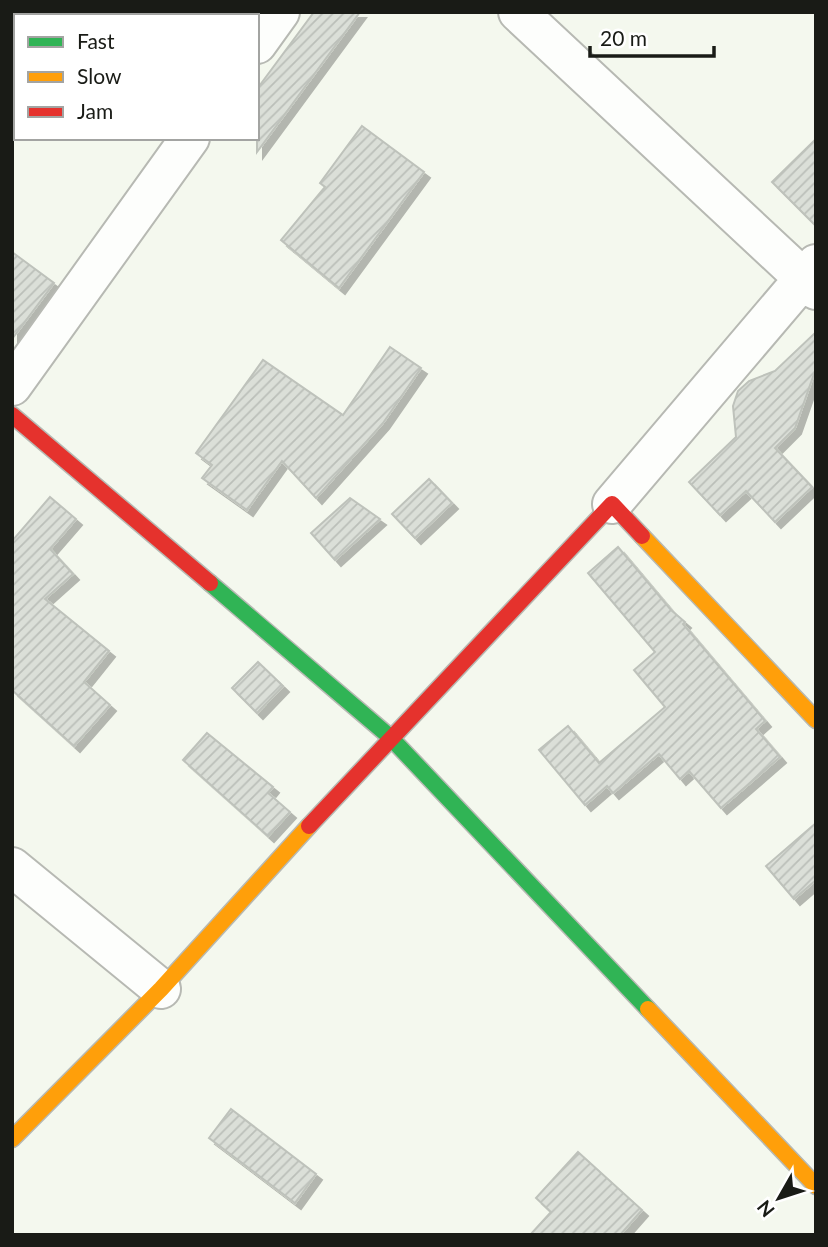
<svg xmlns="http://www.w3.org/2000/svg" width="828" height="1247" font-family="Lato,sans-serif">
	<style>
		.building { fill: url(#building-hatch); stroke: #bec2bb; stroke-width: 2; filter: url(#shadow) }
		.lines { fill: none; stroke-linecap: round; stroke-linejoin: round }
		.street-casing { stroke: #b7b9b3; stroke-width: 42 }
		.fast-casing { stroke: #b7b9b3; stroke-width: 19 }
		.slow-casing { stroke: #b7b9b3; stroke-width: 19 }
		.jam-casing { stroke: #b7b9b3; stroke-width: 19 }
		.street { stroke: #fdfefc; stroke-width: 38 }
		.fast { stroke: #30b455; stroke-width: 16 }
		.slow { stroke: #ff9f0a; stroke-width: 16 }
		.jam { stroke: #e5322d; stroke-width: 16 }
	</style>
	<defs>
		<pattern id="building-hatch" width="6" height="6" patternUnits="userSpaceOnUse" patternTransform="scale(1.75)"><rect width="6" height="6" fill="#dbdfd8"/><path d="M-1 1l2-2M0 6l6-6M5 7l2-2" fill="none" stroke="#bbbfb9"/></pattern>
		<filter id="shadow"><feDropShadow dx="6" dy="6" stdDeviation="0" flood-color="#0004"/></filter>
	</defs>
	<rect width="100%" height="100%" fill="#f4f8ee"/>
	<path class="building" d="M 314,12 L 360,12 L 257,152 L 257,89 Z
		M 362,126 L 424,172 L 339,288 L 281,240 L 325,187 L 320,183 Z
		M 816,139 L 816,226 L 772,182 Z
		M 12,252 L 54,283 L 12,339 Z
		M 816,332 L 816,368 L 795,428 L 775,448 L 812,487 L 775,522 L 746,491 L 720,515 L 689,482 L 736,437 L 733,406 L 738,391 L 749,381 L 775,371 Z
		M 390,347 L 421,368 L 383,423 L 316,498 L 282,461 L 247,510 L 202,478 L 212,465 L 196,453 L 263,360 L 343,415 Z
		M 429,479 L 452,503 L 415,538 L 392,514 Z
		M 50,497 L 76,519 L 50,549 L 73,574 L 45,599 L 109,651 L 84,682 L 110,705 L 74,746 L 12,690 L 12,541 Z
		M 350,498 L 380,519 L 335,560 L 311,533 Z
		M 618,547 L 671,610 L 685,622 L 683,624 L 765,721 L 756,729 L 780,757 L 721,808 L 689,771 L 680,779 L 659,754 L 613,793 L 607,786 L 585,805 L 539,750 L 568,726 L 599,763 L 665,707 L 634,670 L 655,652 L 588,573 Z
		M 258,662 L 283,686 L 257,713 L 232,688 Z
		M 207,733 L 273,787 L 268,793 L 290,812 L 268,836 L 183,760 Z
		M 816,823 L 816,880 L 794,899 L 766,866 Z
		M 231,1109 L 316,1174 L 295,1203 L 209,1138 Z
		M 578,1152 L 642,1210 L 620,1235 L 530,1235 L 551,1212 L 536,1198 Z"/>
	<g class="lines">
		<defs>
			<path id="street" d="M 19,12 L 24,16
				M 518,12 L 816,290
				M 257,44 L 280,12
				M 12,386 L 190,138
				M 612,504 L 816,264
				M 12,867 L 161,989"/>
			<path id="fast" d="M 210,583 L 390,737 L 648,1009"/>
			<path id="slow" d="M 642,536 L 816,720
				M 648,1009 L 816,1186
				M 12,1139 L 161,989 L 309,826"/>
			<path id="jam" d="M 12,415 L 210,583
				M 309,826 L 612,504 L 642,536"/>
		</defs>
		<use href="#street" class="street-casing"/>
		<use href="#fast" class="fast-casing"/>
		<use href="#slow" class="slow-casing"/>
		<use href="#jam" class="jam-casing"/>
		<use href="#street" class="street"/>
		<use href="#fast" class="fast"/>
		<use href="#slow" class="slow"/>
		<use href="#jam" class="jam"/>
	</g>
	<rect width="828" height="1247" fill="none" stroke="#191b16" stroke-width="28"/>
	<rect x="14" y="14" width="245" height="126" fill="#ffffff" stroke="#a3a4a2" stroke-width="2"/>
	<rect x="28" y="37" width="35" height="10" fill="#30b455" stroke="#a3a4a2" stroke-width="2"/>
	<text x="77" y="49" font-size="21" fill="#191b16">Fast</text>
	<rect x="28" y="72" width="35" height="10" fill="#ff9f0a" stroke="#a3a4a2" stroke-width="2"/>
	<text x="77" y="84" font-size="21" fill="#191b16">Slow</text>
	<rect x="28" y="107" width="35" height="10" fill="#e5322d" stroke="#a3a4a2" stroke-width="2"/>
	<text x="77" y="119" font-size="21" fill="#191b16">Jam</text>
	<g transform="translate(779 1198) rotate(231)" stroke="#ffffff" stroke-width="5" paint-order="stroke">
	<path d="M0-5L12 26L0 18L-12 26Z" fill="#191b16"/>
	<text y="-10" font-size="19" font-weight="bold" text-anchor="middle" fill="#191b16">N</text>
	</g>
	<path d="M590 46v10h124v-10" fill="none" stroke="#191b16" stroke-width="3.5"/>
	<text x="600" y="46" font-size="21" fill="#191b16" stroke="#ffffff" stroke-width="5" paint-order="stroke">20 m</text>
</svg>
